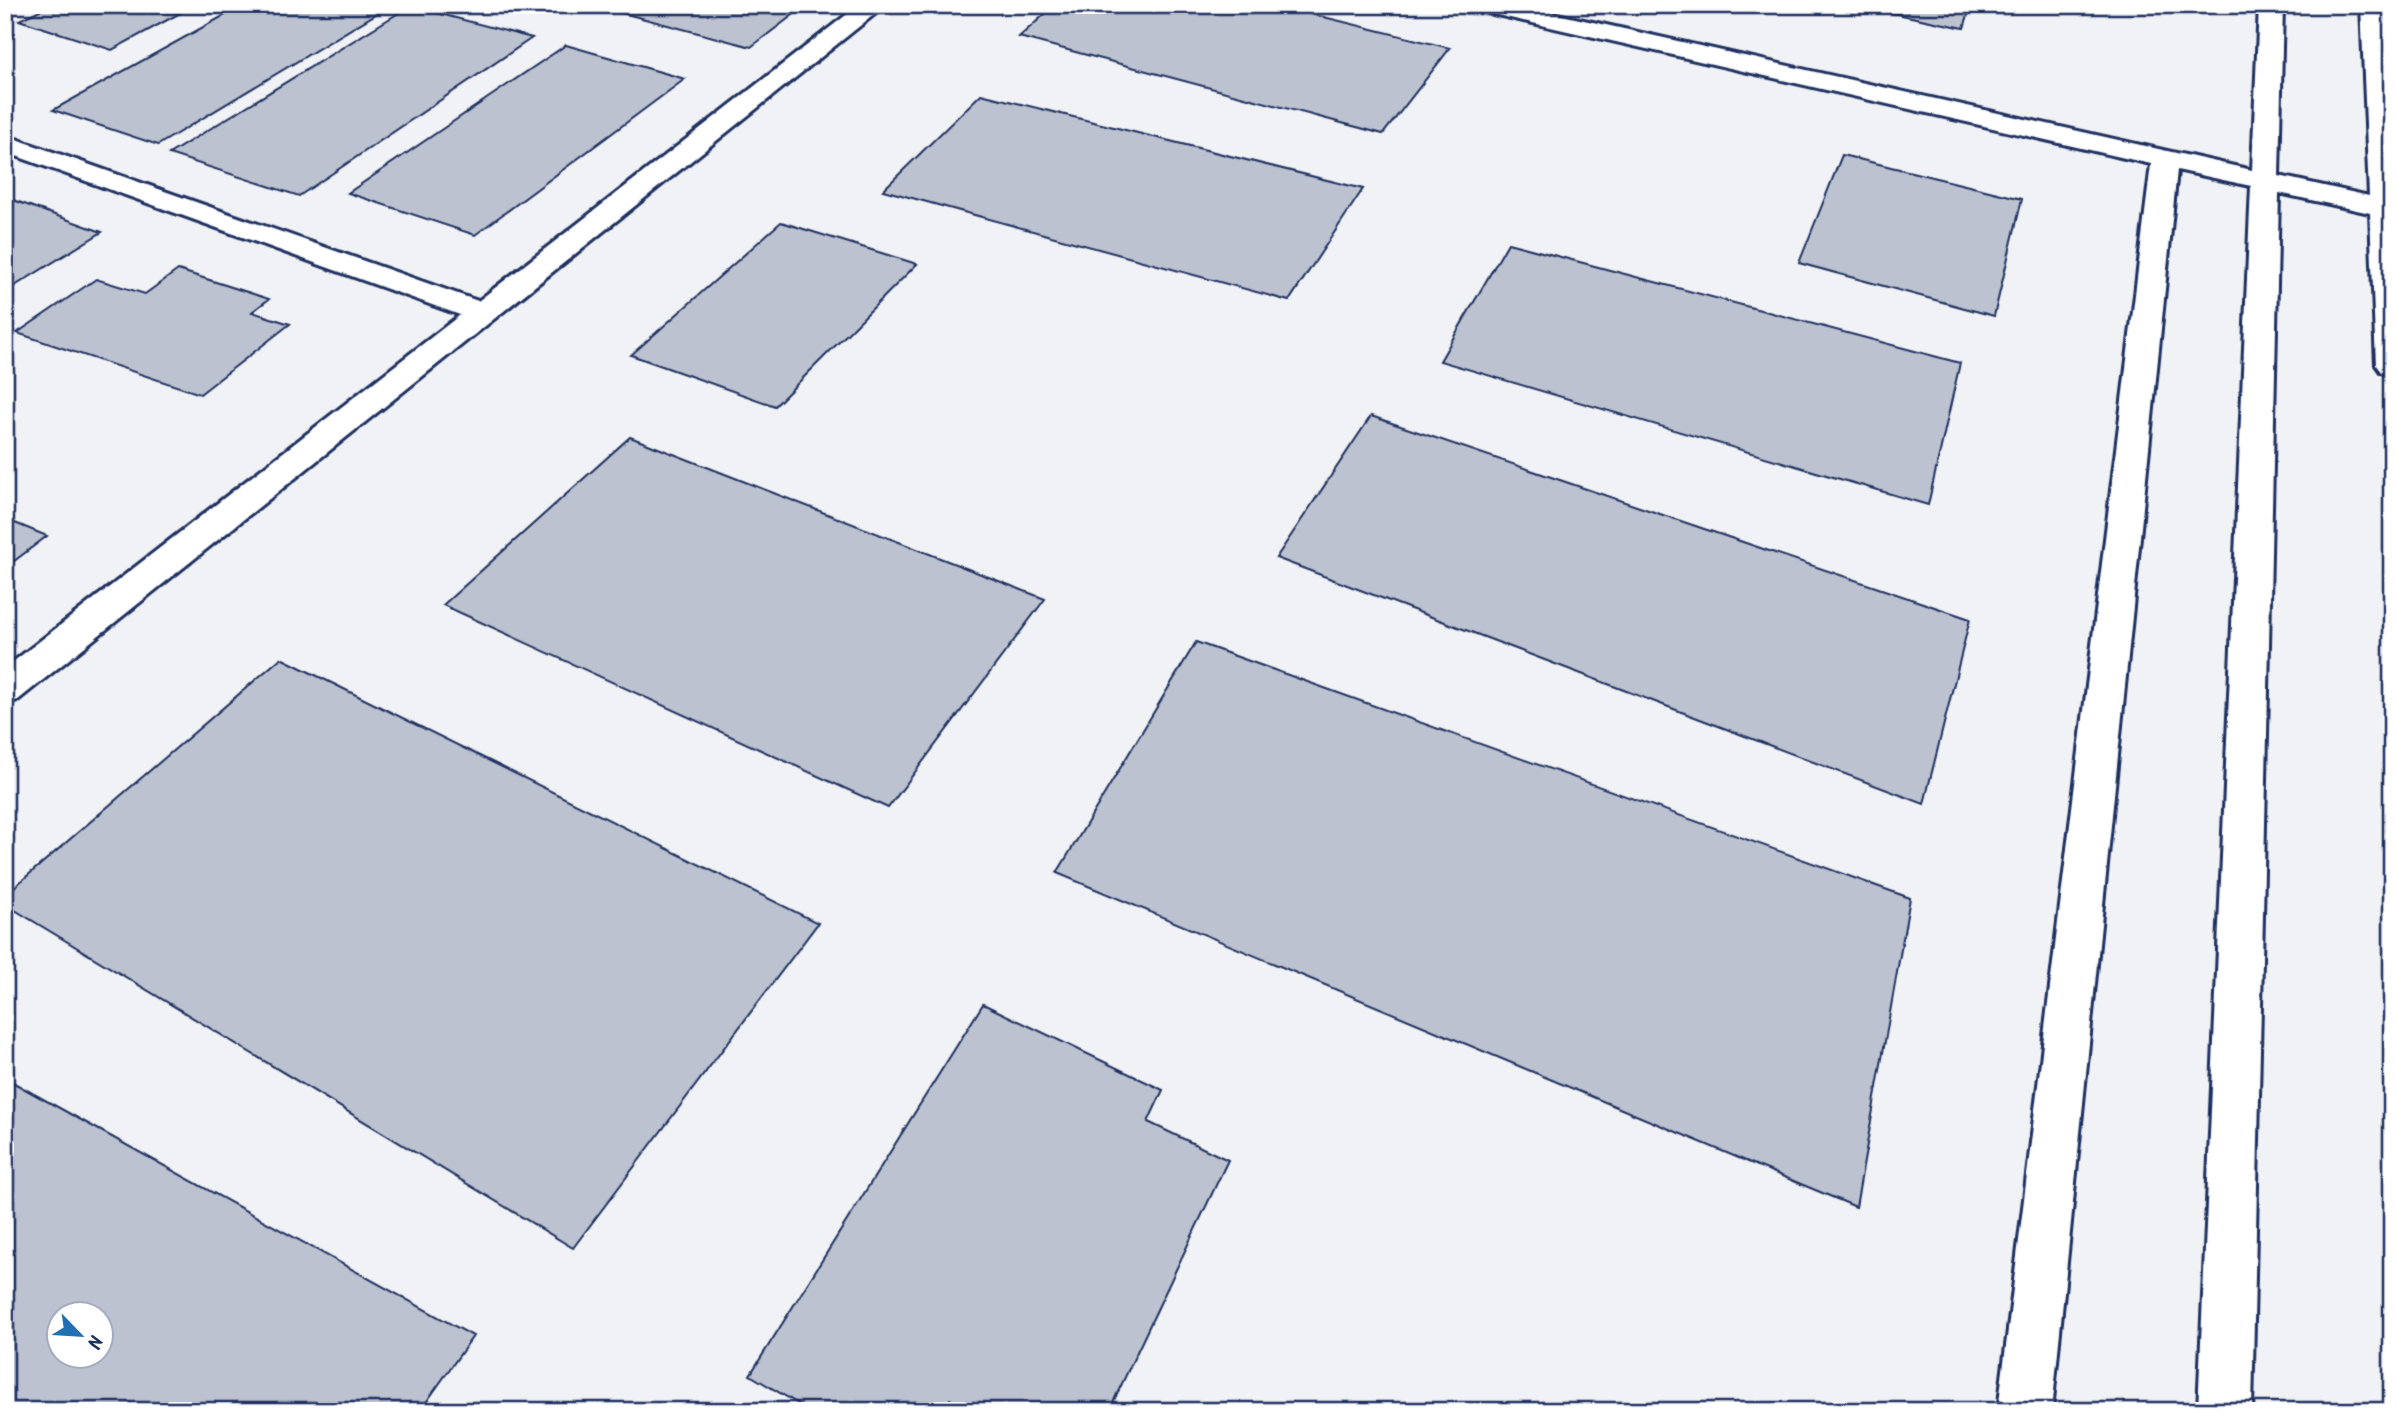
<svg xmlns="http://www.w3.org/2000/svg" width="2397" height="1416" font-family="Kalam,sans-serif">
	<style>
		.building { fill: #bcc2d0; stroke: #1b2f5e; stroke-width: 2; fill-rule: evenodd }
		.lines { fill: none; stroke-linecap: round; stroke-linejoin: round }
		.minor-casing { stroke: #1b2f5e; stroke-width: 6 }
		.minor { fill: #fff; fill-rule: evenodd }
	</style>
	<rect width="100%" height="100%" fill="#f1f2f5"/>
	<filter id="ink" filterUnits="userSpaceOnUse"><feTurbulence type="fractalNoise" baseFrequency=".0143" numOctaves="2"/><feDisplacementMap in="SourceGraphic" scale="14" xChannelSelector="R" yChannelSelector="G"/><feConvolveMatrix kernelMatrix="1 2 1 2 8 2 1 2 1" color-interpolation-filters="sRGB"/></filter>
	<g filter="url(#ink)">
		<path class="building" d="M 50,5 L 195,5 L 112,50 L 19,20 Z
			M 243,5 L 369,5 L 384,9 L 158,145 L 53,110 Z
			M 618,5 L 806,5 L 751,47 L 611,10 Z
			M 1055,5 L 1275,5 L 1450,48 L 1383,134 L 1019,37 Z
			M 1854,5 L 1971,5 L 1964,28 Z
			M 410,6 L 532,38 L 299,196 L 169,154 Z
			M 566,45 L 685,79 L 475,235 L 348,193 Z
			M 981,94 L 1363,189 L 1289,301 L 883,190 Z
			M 1842,155 L 2022,199 L 1994,316 L 1799,263 Z
			M 5,197 L 102,232 L 5,292 Z
			M 781,222 L 917,264 L 775,406 L 631,355 Z
			M 1508,243 L 1960,363 L 1928,505 L 1440,361 Z
			M 178,270 L 269,299 L 252,312 L 290,324 L 200,394 L 17,333 L 96,279 L 145,294 Z
			M 1371,416 L 1970,619 L 1924,804 L 1276,558 Z
			M 630,437 L 1045,599 L 888,808 L 443,605 Z
			M 5,519 L 47,536 L 5,568 Z
			M 1196,642 L 1910,898 L 1856,1207 L 1057,873 Z
			M 281,658 L 818,923 L 573,1248 L 5,904 L 5,895 Z
			M 983,1004 L 1163,1090 L 1148,1122 L 1228,1160 L 1109,1411 L 971,1411 L 950,1399 L 943,1411 L 810,1411 L 750,1375 Z
			M 5,1078 L 473,1336 L 420,1411 L 5,1411 ZM 60,1314 L 102,1314 L 102,1356 L 60,1356 Z"/>
		<g class="lines">
			<defs>
				<path id="minor" d="M 859,5 L 886,5 L 18,700 L 5,704 L 5,668 L 460,315 L 5,152 L 5,135 L 478,301 Z
					M 1472,5 L 1517,5 L 2252,170 L 2259,5 L 2283,5 L 2279,176 L 2369,196 L 2361,5 L 2385,5 L 2392,114 L 2392,375 L 2381,372 L 2376,365 L 2370,213 L 2279,193 L 2252,1411 L 2198,1411 L 2251,186 L 2177,170 L 2052,1411 L 1998,1411 L 2151,164 L 1484,12 L 1476,10 Z"/>
			</defs>
			<use href="#minor" class="minor-casing"/>
			<use href="#minor" class="minor"/>
		</g>
	</g>
	<rect width="2397" height="1416" fill="none" stroke="#fff" stroke-width="28"/>
	<rect x="14" y="14" width="2369" height="1388" fill="none" stroke="#1b2f5e" stroke-width="2.5" filter="url(#ink)"/>
	<g transform="translate(80 1335) rotate(115)"><circle r="33" fill="#ffffff" stroke="#a4acbf" stroke-width="2"/>
	<path d="M0-5L12 26L0 18L-12 26Z" fill="#1f6fb2"/>
	<text y="-10" font-size="19" font-weight="bold" text-anchor="middle" fill="#1b2f5e">N</text>
	</g>
</svg>
